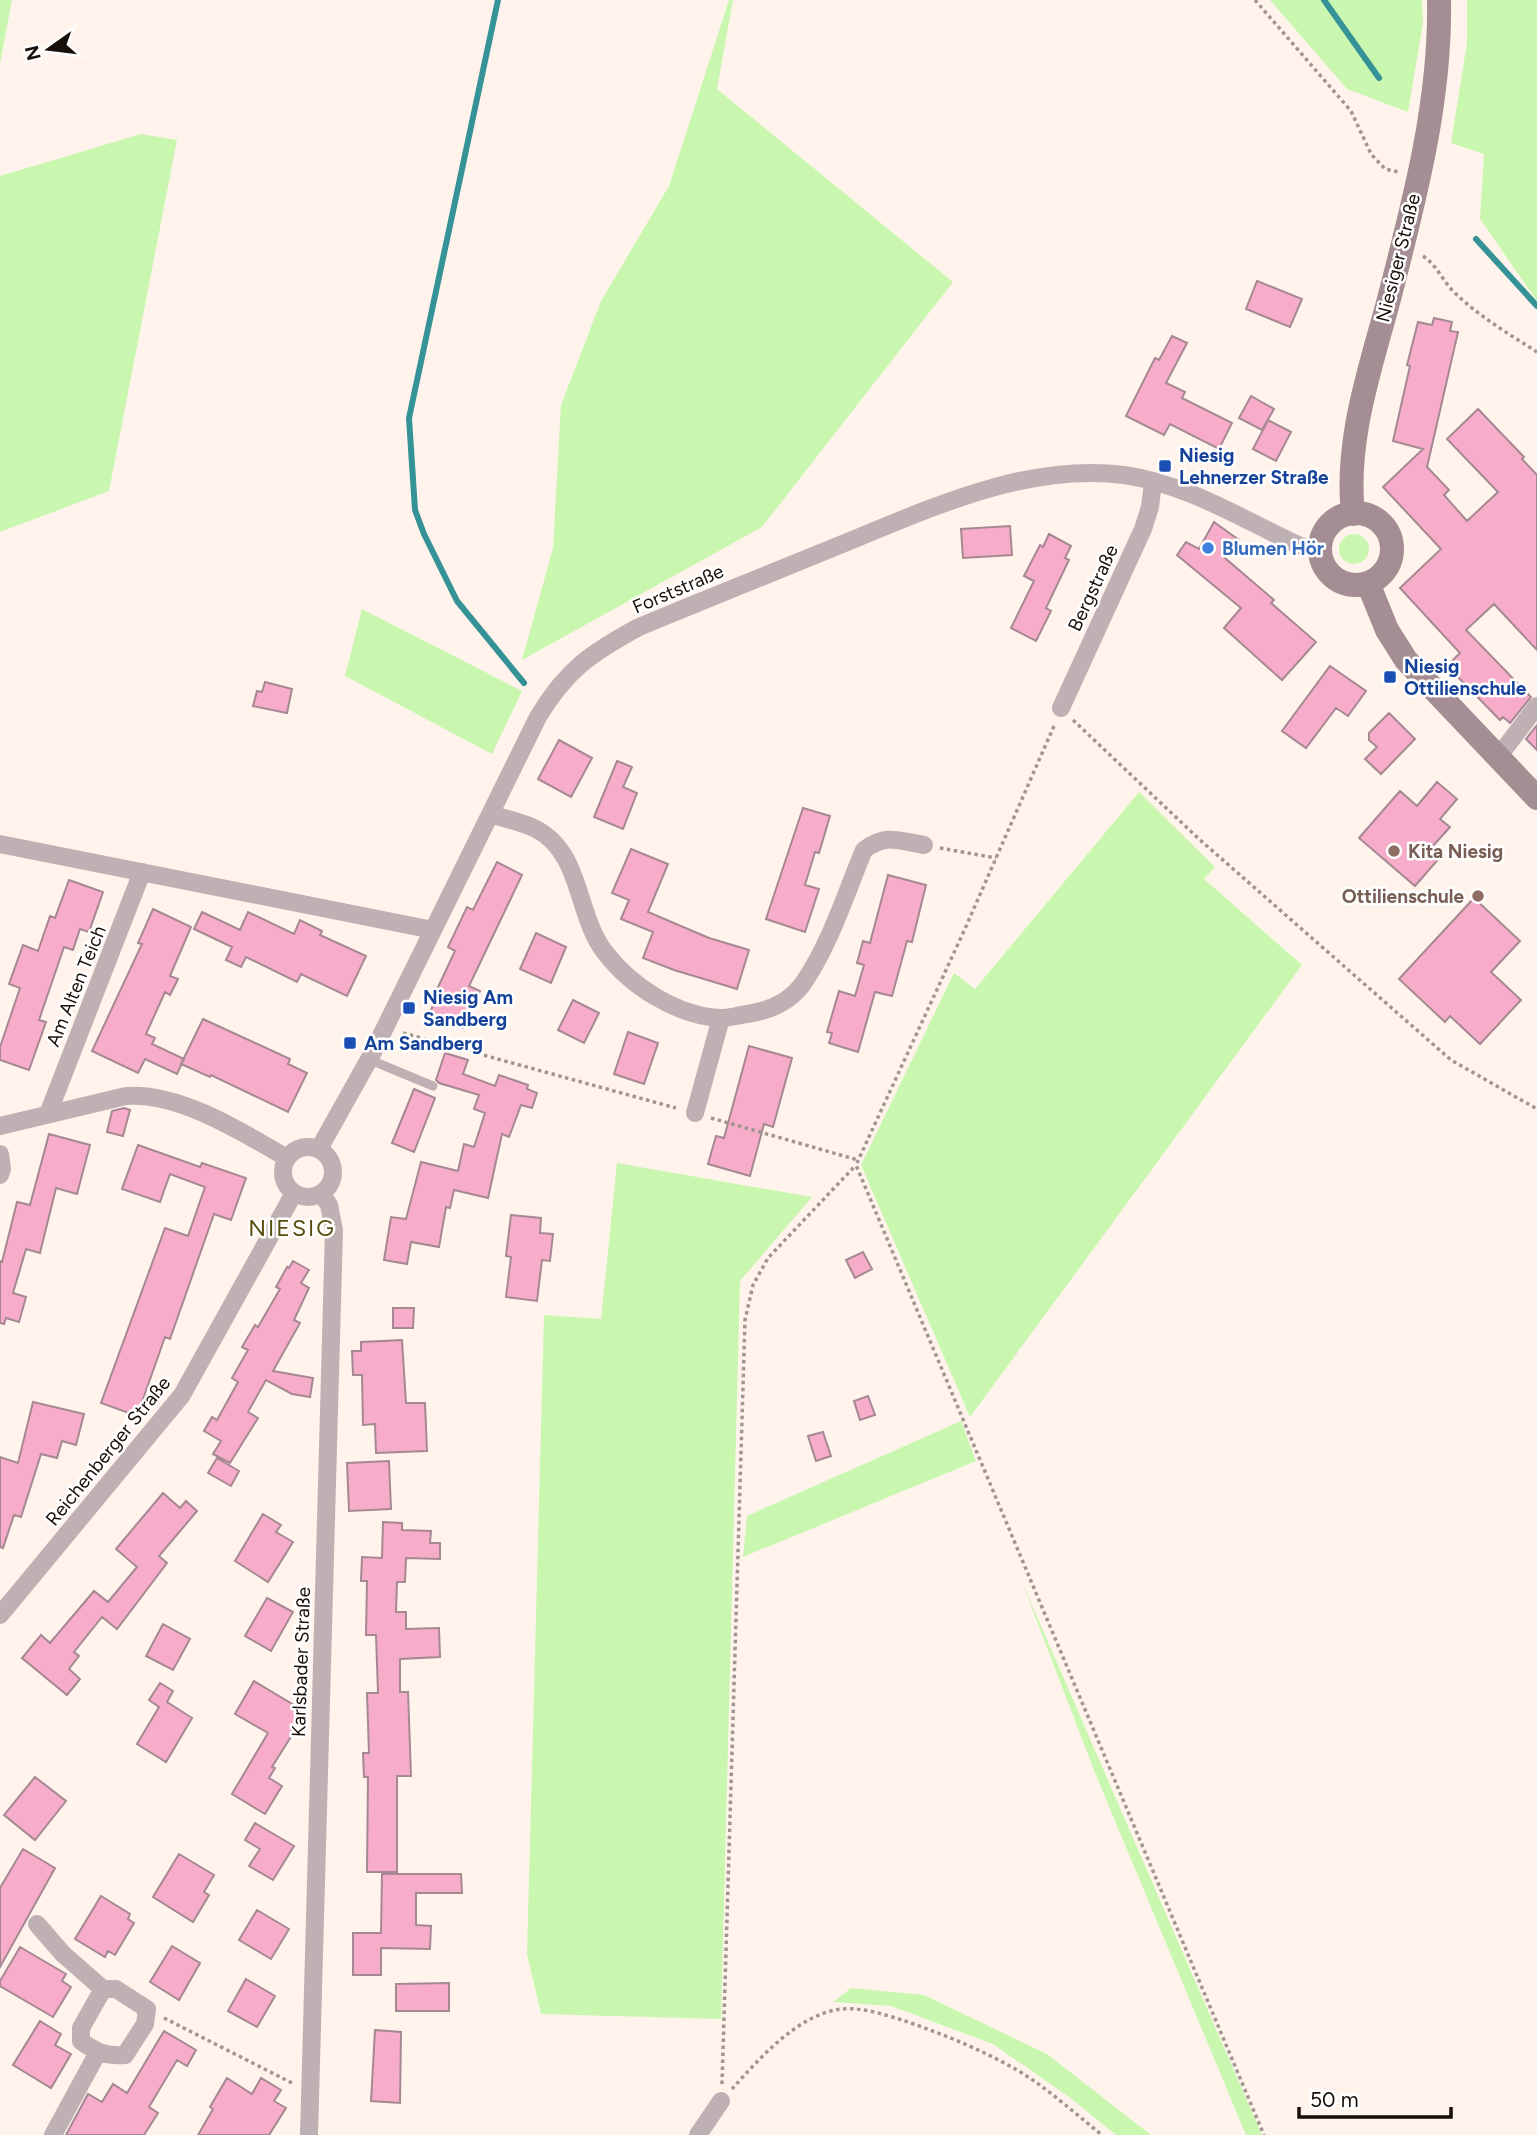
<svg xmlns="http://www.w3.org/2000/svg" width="1537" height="2135" font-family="Figtree,sans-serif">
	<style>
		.green { fill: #c9f7af }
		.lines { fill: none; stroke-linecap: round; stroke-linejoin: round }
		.stream { stroke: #359397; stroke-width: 6 }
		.building { fill: #f7adc9; stroke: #a68893; stroke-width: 2 }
		.path { stroke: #a0968f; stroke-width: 3.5; stroke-dasharray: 3.5 3.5; stroke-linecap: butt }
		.lane { stroke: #bfb0b3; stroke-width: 9 }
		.street { stroke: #bfb0b3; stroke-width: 18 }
		.secondary { stroke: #a48e93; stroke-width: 24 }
		.transit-dot { fill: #1a4fb4; stroke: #fff; stroke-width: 2.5 }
		.shop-dot { fill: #3f7fe0; stroke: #fff; stroke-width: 2.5 }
		.education-dot { fill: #8d6e63; stroke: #fff; stroke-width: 2.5 }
		.labels { text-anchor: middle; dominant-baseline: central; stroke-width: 5; stroke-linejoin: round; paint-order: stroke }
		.street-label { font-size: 19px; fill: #180f09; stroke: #fff }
		.transit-label { font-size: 19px; font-weight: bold; fill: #164399; stroke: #fff; text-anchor: start }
		.shop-label { font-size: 19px; font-weight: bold; fill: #366cbe; stroke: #fff; text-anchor: start }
		.education-label { font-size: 19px; font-weight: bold; fill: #785e54; stroke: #fff; text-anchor: start }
		.quarter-label { font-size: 23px; letter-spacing: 2px; fill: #594d0d; stroke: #fff }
	</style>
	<rect width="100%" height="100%" fill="#fff3ec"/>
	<path class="green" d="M 0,0 L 12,0 L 0,64 Z
		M 729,0 L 733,0 L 717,89 L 953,282 L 762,527 L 522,660 L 553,548 L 561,405 L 601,301 L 669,186 Z
		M 1270,0 L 1422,0 L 1423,23 L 1408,112 L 1347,89 Z
		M 1467,0 L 1537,0 L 1537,301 L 1480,219 L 1484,154 L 1451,143 L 1467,43 Z
		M 141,134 L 177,140 L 109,491 L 0,532 L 0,176 Z
		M1339 549a15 15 0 1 1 30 0a15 15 0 1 1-30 0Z
		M 362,609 L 522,691 L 492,754 L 345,676 Z
		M 1139,792 L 1215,867 L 1204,879 L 1302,965 L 970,1417 L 861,1165 L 954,973 L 975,989 Z
		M 617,1163 L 812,1197 L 740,1281 L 721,2019 L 541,2014 L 527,1954 L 544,1315 L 601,1319 Z
		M 961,1421 L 976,1461 L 743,1557 L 747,1516 Z
		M 1022,1582 L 1262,2135 L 1246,2135 L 1095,1773 Z
		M 851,1988 L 924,1995 L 1047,2054 L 1151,2135 L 1116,2135 L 1069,2097 L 993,2044 L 891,2006 L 833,2002 Z"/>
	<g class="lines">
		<path class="stream" d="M 498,0 L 409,418 L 415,510 L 424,534 L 457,601 L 524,683
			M 1324,0 L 1379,78
			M 1476,239 L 1537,306"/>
	</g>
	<path class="building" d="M 1257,281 L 1302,299 L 1290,327 L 1246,309 Z
		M 1434,318 L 1452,322 L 1450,331 L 1458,332 L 1427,467 L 1449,490 L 1444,495 L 1467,521 L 1498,492 L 1447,439 L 1478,409 L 1524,457 L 1522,459 L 1537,475 L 1537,650 L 1494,604 L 1466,630 L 1531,697 L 1510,723 L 1503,717 L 1500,720 L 1447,666 L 1460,653 L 1400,588 L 1441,549 L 1383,487 L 1423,449 L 1393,441 L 1410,366 L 1407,365 L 1418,322 L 1432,325 Z
		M 1172,336 L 1187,343 L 1166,383 L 1185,392 L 1182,398 L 1232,423 L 1219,449 L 1170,424 L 1164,435 L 1126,416 L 1155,358 L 1159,360 Z
		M 1251,396 L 1274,409 L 1262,430 L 1239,418 Z
		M 1268,420 L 1291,432 L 1276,461 L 1253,449 Z
		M 1214,522 L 1239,540 L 1225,558 L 1274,600 L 1271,603 L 1316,642 L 1282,680 L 1224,628 L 1241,608 L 1177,555 L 1186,542 L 1199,549 Z
		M 1010,526 L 1012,555 L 963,558 L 961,529 Z
		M 1049,534 L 1071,546 L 1065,558 L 1069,560 L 1046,608 L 1051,611 L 1036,641 L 1011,628 L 1034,581 L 1024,576 L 1040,545 L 1043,547 Z
		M 1330,666 L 1366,691 L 1348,716 L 1336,708 L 1306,748 L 1282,731 Z
		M 265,682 L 292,689 L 287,713 L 253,706 L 257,691 L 262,692 Z
		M 1389,713 L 1415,739 L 1381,774 L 1365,759 L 1377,747 L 1369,740 L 1369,733 Z
		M 1537,725 L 1537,750 L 1526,739 Z
		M 559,740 L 592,758 L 571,797 L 538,779 Z
		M 617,761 L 632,767 L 623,787 L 637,793 L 623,829 L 594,817 Z
		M 1437,782 L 1457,799 L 1440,819 L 1450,827 L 1432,847 L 1442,855 L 1415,886 L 1359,838 L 1400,791 L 1417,806 Z
		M 803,808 L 830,816 L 819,853 L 815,852 L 805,885 L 819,889 L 805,932 L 766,919 Z
		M 631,849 L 668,864 L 648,912 L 709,938 L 749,950 L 737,989 L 674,970 L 643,958 L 653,932 L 621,919 L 629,900 L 612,893 Z
		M 497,862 L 522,875 L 469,986 L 480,991 L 463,1028 L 430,1012 L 435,1001 L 432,1000 L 455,951 L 448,947 L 467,907 L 473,910 Z
		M 888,875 L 926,885 L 912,942 L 907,941 L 892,996 L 875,992 L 858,1052 L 829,1043 L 832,1033 L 827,1032 L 839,991 L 855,996 L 864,965 L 857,963 L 863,941 L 870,943 Z
		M 69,880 L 103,892 L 89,932 L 80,929 L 73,950 L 64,947 L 39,1020 L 46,1022 L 29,1070 L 0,1060 L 0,1047 L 20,988 L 9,984 L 23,945 L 38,951 L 50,916 L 55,918 Z
		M 1474,898 L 1520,941 L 1491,972 L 1521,1000 L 1480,1044 L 1450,1016 L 1445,1022 L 1399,979 Z
		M 153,909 L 191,927 L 170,976 L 178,979 L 170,995 L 165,992 L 146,1034 L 155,1038 L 152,1044 L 184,1059 L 177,1074 L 145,1059 L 138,1073 L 92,1051 L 142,944 L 138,943 Z
		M 202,912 L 240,930 L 248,912 L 294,934 L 300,920 L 322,931 L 320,935 L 366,956 L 347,996 L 301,974 L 297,982 L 246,957 L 241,967 L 226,960 L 232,947 L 194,929 Z
		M 536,933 L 566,947 L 551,983 L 520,969 Z
		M 573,1000 L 599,1013 L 584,1043 L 558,1030 Z
		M 203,1019 L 290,1059 L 288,1064 L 307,1073 L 288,1112 L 211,1075 L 210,1077 L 181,1064 Z
		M 628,1032 L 658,1043 L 644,1084 L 614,1074 Z
		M 749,1046 L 792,1058 L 773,1127 L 764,1124 L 750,1176 L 708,1164 L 716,1136 L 724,1138 Z
		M 445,1053 L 468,1060 L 463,1074 L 495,1086 L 499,1075 L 528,1085 L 527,1089 L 537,1093 L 532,1108 L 521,1105 L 509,1137 L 502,1134 L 488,1198 L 454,1190 L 450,1208 L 446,1207 L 439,1247 L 411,1242 L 407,1264 L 384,1260 L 391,1217 L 406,1219 L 421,1162 L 458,1171 L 464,1144 L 474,1147 L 485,1113 L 474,1109 L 479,1095 L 439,1083 L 436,1080 Z
		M 414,1089 L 435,1098 L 414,1152 L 392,1143 Z
		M 124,1108 L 130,1110 L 123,1136 L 107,1132 L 112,1111 Z
		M 49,1134 L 90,1145 L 77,1194 L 56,1188 L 40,1253 L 26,1249 L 13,1293 L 26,1297 L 19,1322 L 6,1318 L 4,1324 L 0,1323 L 0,1261 L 2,1262 L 17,1202 L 30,1205 Z
		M 138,1145 L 200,1167 L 202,1163 L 246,1178 L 231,1220 L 214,1214 L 170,1339 L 165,1337 L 137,1416 L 101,1403 L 165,1228 L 188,1236 L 205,1187 L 170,1174 L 160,1202 L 122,1189 Z
		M 511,1215 L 541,1218 L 540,1233 L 553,1234 L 550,1261 L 542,1260 L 537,1301 L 506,1297 L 511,1257 L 506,1256 Z
		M 863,1252 L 872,1269 L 855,1278 L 846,1260 Z
		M 293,1261 L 309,1270 L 301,1283 L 309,1288 L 294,1320 L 300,1323 L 273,1371 L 313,1378 L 310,1397 L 292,1394 L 266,1380 L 248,1412 L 258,1418 L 230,1463 L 213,1454 L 221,1441 L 204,1431 L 212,1417 L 217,1420 L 238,1382 L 232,1378 L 248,1350 L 242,1347 L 255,1325 L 258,1327 L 280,1289 L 276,1287 L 287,1267 L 289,1268 Z
		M 393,1308 L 414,1308 L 413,1328 L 393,1328 Z
		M 402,1340 L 406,1403 L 425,1403 L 427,1451 L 376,1453 L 375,1424 L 363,1425 L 362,1375 L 353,1375 L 352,1351 L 361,1351 L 361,1342 Z
		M 868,1396 L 875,1415 L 860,1420 L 854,1401 Z
		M 33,1402 L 84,1414 L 76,1445 L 62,1441 L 57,1458 L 41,1454 L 21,1517 L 14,1515 L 3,1548 L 0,1547 L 0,1457 L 18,1463 Z
		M 823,1432 L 831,1456 L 816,1461 L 808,1436 Z
		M 217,1458 L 239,1471 L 231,1486 L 208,1473 Z
		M 389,1461 L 391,1509 L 349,1511 L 347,1463 Z
		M 163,1493 L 180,1508 L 186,1501 L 197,1511 L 159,1556 L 167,1563 L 117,1629 L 102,1617 L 74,1652 L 79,1656 L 69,1669 L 80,1679 L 67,1695 L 22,1658 L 41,1635 L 50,1643 L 94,1591 L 108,1602 L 137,1567 L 116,1549 Z
		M 263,1514 L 281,1525 L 276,1532 L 293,1542 L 268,1582 L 235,1561 Z
		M 383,1522 L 402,1523 L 402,1530 L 431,1531 L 430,1543 L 440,1543 L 440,1559 L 406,1558 L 405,1582 L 397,1582 L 396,1612 L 406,1612 L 406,1629 L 439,1628 L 440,1657 L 400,1659 L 400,1692 L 408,1692 L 411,1776 L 397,1776 L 397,1872 L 367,1872 L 368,1777 L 364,1777 L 363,1753 L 369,1753 L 367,1693 L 378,1693 L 376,1635 L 366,1635 L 367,1581 L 361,1581 L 362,1557 L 382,1558 Z
		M 267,1598 L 293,1612 L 271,1651 L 245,1636 Z
		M 163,1624 L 190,1639 L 173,1670 L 146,1656 Z
		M 254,1681 L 304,1711 L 292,1730 L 294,1732 L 272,1767 L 275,1768 L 269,1778 L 282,1786 L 265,1814 L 232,1794 L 268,1733 L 235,1714 Z
		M 160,1683 L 173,1691 L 167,1702 L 192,1718 L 166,1762 L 137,1744 L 159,1707 L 149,1700 Z
		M 35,1777 L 66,1801 L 35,1840 L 4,1815 Z
		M 255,1823 L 294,1846 L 273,1880 L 249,1866 L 260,1849 L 245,1840 Z
		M 23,1849 L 55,1868 L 0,1967 L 0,1888 Z
		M 179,1854 L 214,1875 L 204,1892 L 209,1895 L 193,1922 L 153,1897 Z
		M 382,1874 L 461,1874 L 462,1893 L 416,1893 L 416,1925 L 431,1926 L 430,1949 L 381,1948 L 381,1975 L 353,1975 L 353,1933 L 381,1933 Z
		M 101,1896 L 130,1914 L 128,1919 L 134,1923 L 115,1955 L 108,1951 L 105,1957 L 75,1939 Z
		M 257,1910 L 289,1929 L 271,1959 L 239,1940 Z
		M 172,1946 L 200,1963 L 179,2000 L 150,1982 Z
		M 20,1947 L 66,1974 L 62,1981 L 71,1987 L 53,2017 L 0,1986 L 0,1981 Z
		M 246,1979 L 275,1996 L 257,2027 L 228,2011 Z
		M 449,1983 L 449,2011 L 396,2011 L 396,1984 Z
		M 40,2021 L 61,2034 L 55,2045 L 71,2054 L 51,2088 L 13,2065 Z
		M 375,2030 L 401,2032 L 400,2103 L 371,2101 Z
		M 164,2031 L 196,2050 L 187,2066 L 177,2060 L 149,2107 L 158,2113 L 144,2135 L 66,2135 L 88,2094 L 102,2102 L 113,2084 L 127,2093 Z
		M 227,2078 L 252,2094 L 261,2078 L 281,2090 L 274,2101 L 286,2108 L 269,2135 L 198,2135 L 213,2109 L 210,2107 Z"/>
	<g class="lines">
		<path class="path" d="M 1255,0 L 1351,111 L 1371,154 L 1385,169 L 1399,172
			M 1423,256 C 1437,265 1443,282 1456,294 C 1480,317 1509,334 1537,352
			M 1073,720 L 1199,839 L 1451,1060 L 1537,1109
			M 1054,726 L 964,931 L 856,1165 L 1264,2135
			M 940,848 L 996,858
			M 403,1033 L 676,1108
			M 711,1118 L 858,1160
			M 164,2018 L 292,2083
			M 722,2084 L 745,1320 L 753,1285 L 768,1258 L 855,1166
			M 732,2089 C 759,2059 799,2013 842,2009 C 862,2007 886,2015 905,2021 C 940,2033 975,2047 1008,2065 C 1042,2083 1072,2111 1102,2135"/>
		<path class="lane" d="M 368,1059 L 433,1086"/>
		<path class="street" d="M 1061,708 L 1143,529 L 1150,507 L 1153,482
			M 1498,757 L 1537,706
			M 491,814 C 505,819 522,822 536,829 C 582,853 576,914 604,951 C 630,986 677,1016 721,1018 C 730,1018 739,1015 747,1014 C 768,1011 789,1002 802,985 C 830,945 845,895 864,850 C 886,833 899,841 924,845
			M 0,844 L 433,930
			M 695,1113 L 721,1018
			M 48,1114 L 142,872
			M 0,1126 L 126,1096 C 179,1092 242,1132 287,1158
			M283 1172a25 25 0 1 1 50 0a25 25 0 1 1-50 0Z
			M 319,1149 L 372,1054 L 538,717 C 566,670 591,653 639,627 C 704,600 769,574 835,547 C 925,511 1024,462 1124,475 C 1187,484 1244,520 1300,546 L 1320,550
			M 0,1154 L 2,1169 L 0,1175
			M 0,1615 L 182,1395 L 294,1193
			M 37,1924 L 63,1954 L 103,1989
			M 103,1989 L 116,1989 L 147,2009 L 145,2024 L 125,2055 C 106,2056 97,2053 81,2041 L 81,2028 Z
			M 53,2135 L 97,2054
			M 309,2135 L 334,1230 L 329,1205 L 321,1193
			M 698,2135 L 721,2101"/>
		<path class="secondary" d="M1320 549a36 36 0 1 1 72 0a36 36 0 1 1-72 0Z
			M 1353,514 C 1345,440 1370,370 1389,299 C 1414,202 1441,101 1439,0
			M 1368,583 L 1387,630 L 1406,660 L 1537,798"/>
	</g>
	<g class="transit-dot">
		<rect x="1158" y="459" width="14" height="14" rx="3.5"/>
		<rect x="1383" y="670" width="14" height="14" rx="3.5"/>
		<rect x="402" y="1001" width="14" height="14" rx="3.5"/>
		<rect x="343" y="1036" width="14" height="14" rx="3.5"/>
	</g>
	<circle class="shop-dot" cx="1208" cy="548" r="7"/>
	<g class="education-dot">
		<circle cx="1394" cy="851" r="7"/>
		<circle cx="1478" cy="896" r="7"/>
	</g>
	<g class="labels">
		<g class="street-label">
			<text transform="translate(1398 258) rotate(-76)">Niesiger Straße</text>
			<text transform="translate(1093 588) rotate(-65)">Bergstraße</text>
			<text transform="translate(678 589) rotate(-23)">Forststraße</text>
			<text transform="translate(76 986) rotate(-68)">Am Alten Teich</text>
			<text transform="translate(108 1451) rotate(-51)">Reichenberger Straße</text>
			<text transform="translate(301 1662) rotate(-88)">Karlsbader Straße</text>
		</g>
		<g class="transit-label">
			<text x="1179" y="455">Niesig<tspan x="1179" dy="22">Lehnerzer Straße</tspan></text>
			<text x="1404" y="666">Niesig<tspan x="1404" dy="22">Ottilienschule</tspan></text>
			<text x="423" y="997">Niesig Am<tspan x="423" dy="22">Sandberg</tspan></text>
			<text x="364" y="1043">Am Sandberg</text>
		</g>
		<g class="shop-label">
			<text x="1222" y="548">Blumen Hör</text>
		</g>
		<g class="education-label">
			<text x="1408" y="851">Kita Niesig</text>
			<text x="1464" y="896" text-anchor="end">Ottilienschule</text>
		</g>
		<g class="quarter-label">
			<text x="292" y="1228">NIESIG</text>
		</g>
	</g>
	<g transform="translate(49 49) rotate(256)" stroke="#ffffff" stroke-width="5" paint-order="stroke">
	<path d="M0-5L12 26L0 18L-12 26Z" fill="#180f09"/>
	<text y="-10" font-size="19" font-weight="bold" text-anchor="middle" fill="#180f09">N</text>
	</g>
	<path d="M1299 2107v10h152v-10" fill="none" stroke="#180f09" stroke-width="3.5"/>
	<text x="1310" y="2107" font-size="21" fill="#180f09" stroke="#ffffff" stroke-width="5" paint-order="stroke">50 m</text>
</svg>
